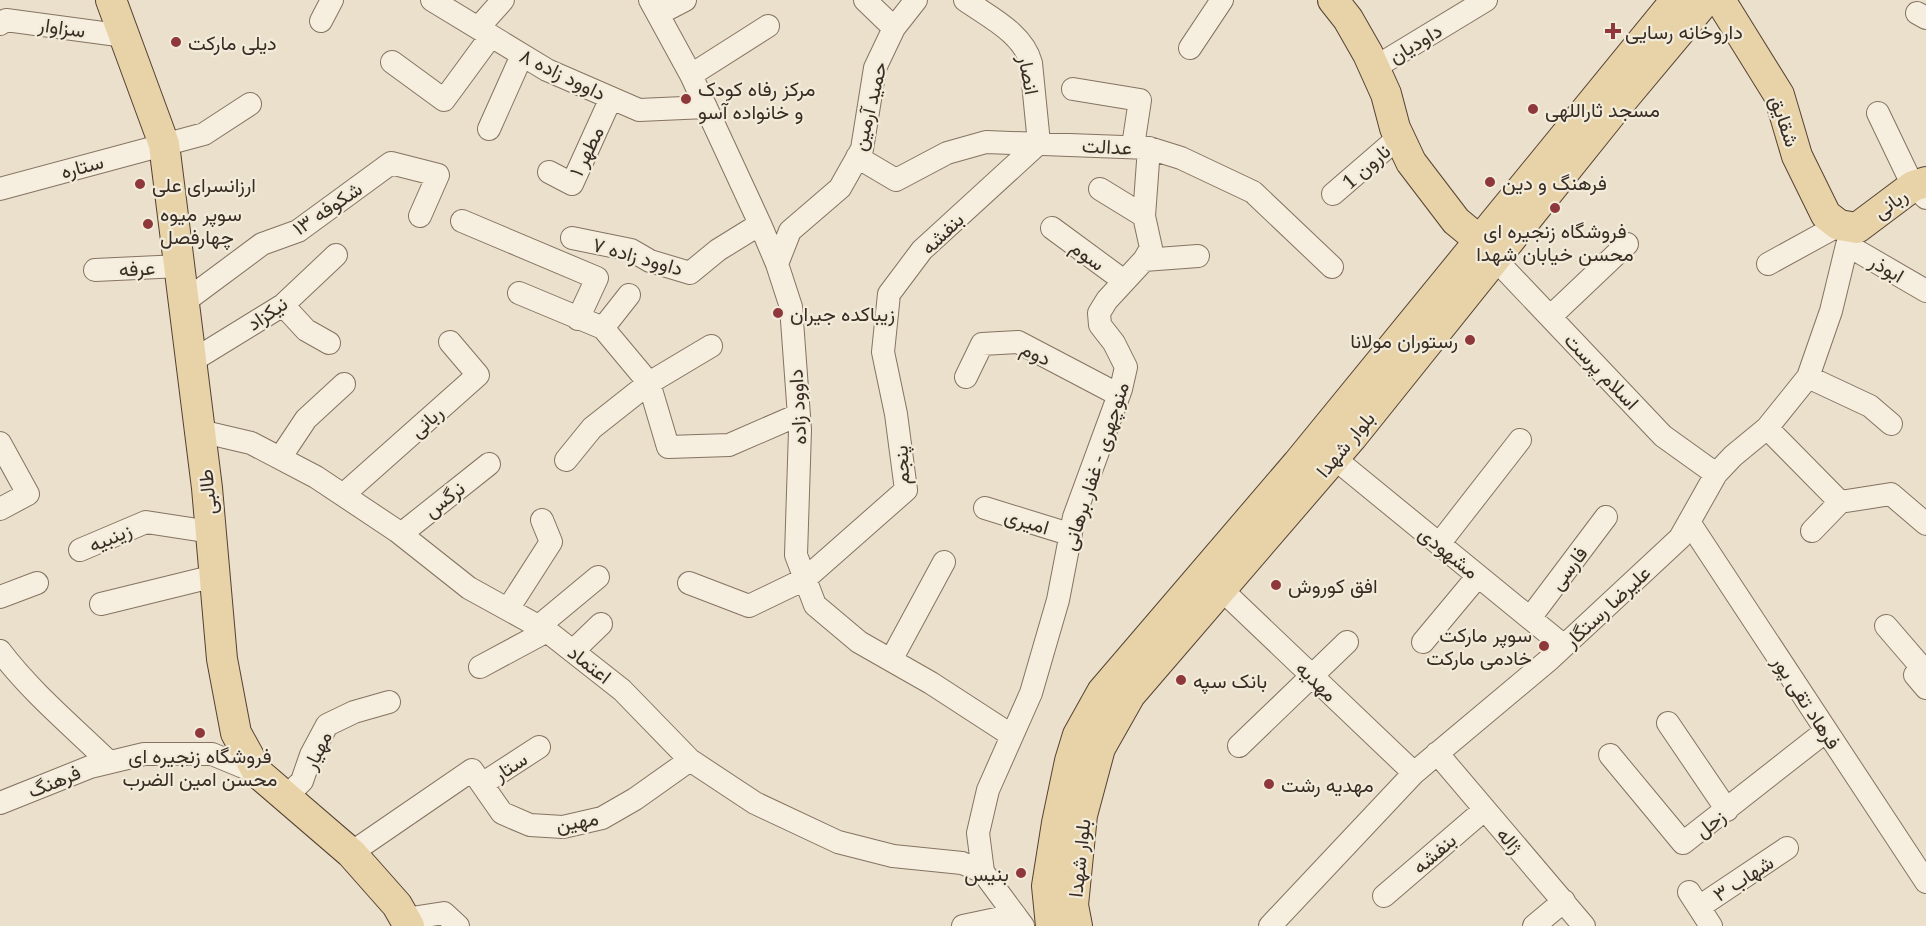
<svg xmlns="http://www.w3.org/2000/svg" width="1926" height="926" font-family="'Noto Serif',Vazirmatn,serif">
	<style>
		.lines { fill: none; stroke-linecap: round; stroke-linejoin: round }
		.minor-casing { stroke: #857361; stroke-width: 24 }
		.major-casing { stroke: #544234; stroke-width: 32 }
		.minor { stroke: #f6eede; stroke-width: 22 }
		.major { stroke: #e8d2a8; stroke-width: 30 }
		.poi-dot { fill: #8e383b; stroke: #f2ebda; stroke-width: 2 }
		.labels { text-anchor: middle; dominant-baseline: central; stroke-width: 4.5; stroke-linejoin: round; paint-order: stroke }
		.street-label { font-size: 20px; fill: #382c23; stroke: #f2ebda }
		.poi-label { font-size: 20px; fill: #382c23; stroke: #f2ebda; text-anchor: start }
	</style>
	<rect width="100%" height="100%" fill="#eae0cb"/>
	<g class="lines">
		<defs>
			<path id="minor" d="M 432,0 L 547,70 L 639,110 L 706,107
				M 650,0 L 691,75 L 760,224 L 777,264 L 791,307 L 800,430 L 796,555 L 815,605 L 859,642 L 931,683 L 1011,735
				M 865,0 L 894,28
				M 1917,13 L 1926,18
				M 658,14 L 685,0
				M 321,21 L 332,0
				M 0,24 L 6,20 L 125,36
				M 478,28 L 503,0
				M 1190,48 L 1222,0
				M 392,62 L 444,100 L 491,36
				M 1374,68 L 1486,0
				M 691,75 L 768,26
				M 1073,89 L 1140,100 L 1133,146
				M 1878,113 L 1913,186 L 1926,198
				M 489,129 L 522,55
				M 857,157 L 896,180 L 947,153 L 986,142 L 1149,148 L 1181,158 L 1253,192 L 1332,267
				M 549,172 L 572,184 L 611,98
				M 0,189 L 204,134 L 250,104
				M 1100,189 L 1144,216
				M 1333,194 L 1399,137
				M 462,221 L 597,278 L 578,319
				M 1052,228 L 1124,281
				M 572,238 L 631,250 L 650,261 L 690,273 L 718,250 L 760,224
				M 1847,245 L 1926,291
				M 1495,259 L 1663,436 L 1716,474
				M 1144,260 L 1198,256
				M 777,264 L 790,231 L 840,188 L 862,149 L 875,68 L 894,28 L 916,0
				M 1768,264 L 1839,225
				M 95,270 L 180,266
				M 519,293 L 603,328 L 649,383 L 668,447 L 729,445 L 798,415
				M 184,302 L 262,244 L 298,231 L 391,163 L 438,175 L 420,216
				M 283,305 L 306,330 L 329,343
				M 1550,317 L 1627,244
				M 603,328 L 629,295
				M 192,361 L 283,305 L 336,255
				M 966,377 L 982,344 L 1018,342 L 1119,395
				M 1808,377 L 1870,406 L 1891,424
				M 1767,428 L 1840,502 L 1891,494 L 1926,524
				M 200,431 L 251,443 L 316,477 L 397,531 L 469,588 L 547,631 L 622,690 L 690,760 L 755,803 L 838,842 L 893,856 L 962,863 L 983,872
				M 0,443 L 28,494 L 0,509
				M 280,458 L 306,419 L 344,384
				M 1334,458 L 1564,646
				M 566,460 L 592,428 L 649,383 L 711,346
				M 343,495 L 478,375 L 450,342
				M 985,508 L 1069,534
				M 1689,522 L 1926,882
				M 1812,531 L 1840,502
				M 401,534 L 489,464
				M 1439,544 L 1520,440
				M 80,550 L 146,522 L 211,532
				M 689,583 L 749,606 L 805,579 L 906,490 L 896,414 L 883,352 L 889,294 L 922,250 L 1039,143 L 1031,63 C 1023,33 989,17 965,0
				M 1221,589 L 1414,773
				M 0,597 L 37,583
				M 101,604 L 215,576
				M 508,609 L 551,542 L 542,520
				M 1530,618 L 1606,517
				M 539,626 L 598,577
				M 1886,626 L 1923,669 L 1915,675 L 1926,688
				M 1423,642 L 1478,576
				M 0,651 C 31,692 72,726 109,762
				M 573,651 L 601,624
				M 891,660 L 944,562
				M 480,667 L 547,631
				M 1668,723 L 1727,810
				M 1239,746 L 1347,642
				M 1437,753 L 1584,926
				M 1610,755 L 1683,843 L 1826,731
				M 482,784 L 539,747
				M 286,797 L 302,781 L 311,755 L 327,725 L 354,712 L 389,702
				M 0,803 L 90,767 L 144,754 L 212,754 L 258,773
				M 351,853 L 472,770 L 502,813 L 530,825 L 563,827 L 602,818 L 635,799 L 690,760
				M 1689,892 L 1711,926
				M 1384,896 L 1484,810
				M 1699,907 L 1787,848
				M 405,919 L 444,913 L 458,926
				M 963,926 L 1015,915
				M 1023,926 L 983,872 L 978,833 L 988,790 L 1031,693 L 1058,600 L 1074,517 L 1121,389 L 1126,367 L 1114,343 L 1100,325 L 1099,313 L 1107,300 L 1144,260 L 1151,248 L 1144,216 L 1149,148
				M 1270,926 L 1414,773 L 1550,659 L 1680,538 L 1716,474 L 1733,456 L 1767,428 L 1808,377 L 1831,311 L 1847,245 L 1857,228
				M 1534,926 L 1564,901"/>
			<path id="major" d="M 111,0 L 164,144 L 207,488 L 222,659 L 236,733 L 258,773 L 351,853 L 397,905 L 409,926
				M 1333,0 L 1348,19 L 1368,54 L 1386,94 L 1395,128 L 1411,162 L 1456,221 L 1479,240
				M 1720,0 L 1779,95 L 1797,156 L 1826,215 L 1839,225 L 1857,228 L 1913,186 L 1926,182
				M 1051,926 L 1047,886 L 1057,823 L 1070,761 L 1078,735 L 1102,692 L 1298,463 L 1676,0
				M 1077,926 L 1073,905 L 1082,815 L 1100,748 L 1130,695 L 1352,437 L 1614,110 L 1706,0"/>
		</defs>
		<use href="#minor" class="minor-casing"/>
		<use href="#major" class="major-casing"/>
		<use href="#minor" class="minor"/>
		<use href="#major" class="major"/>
	</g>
	<g class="poi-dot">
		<path d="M1610 22h6v6h6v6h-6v6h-6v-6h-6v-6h6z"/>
		<circle cx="176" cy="42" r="6"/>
		<circle cx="686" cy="99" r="6"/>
		<circle cx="1533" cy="109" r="6"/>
		<circle cx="1490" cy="182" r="6"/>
		<circle cx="140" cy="184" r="6"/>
		<circle cx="1555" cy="208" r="6"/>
		<circle cx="148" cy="224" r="6"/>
		<circle cx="778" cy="313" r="6"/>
		<circle cx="1470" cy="340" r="6"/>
		<circle cx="1276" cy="585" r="6"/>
		<circle cx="1544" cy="646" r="6"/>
		<circle cx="1181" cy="680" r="6"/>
		<circle cx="200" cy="733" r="6"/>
		<circle cx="1269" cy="784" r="6"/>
		<circle cx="1021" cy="873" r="6"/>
	</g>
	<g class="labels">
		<g class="street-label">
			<text transform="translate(62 27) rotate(8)">سزاوار</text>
			<text transform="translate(1415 43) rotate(-31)">داودیان</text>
			<text transform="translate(563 74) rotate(26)">داوود زاده ۸</text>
			<text transform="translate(1029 75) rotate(79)">انصار</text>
			<text transform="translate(869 106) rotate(-76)">حمید آرمین</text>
			<text transform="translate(1785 121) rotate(71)">شقایق</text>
			<text transform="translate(1107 146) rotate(3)">عدالت</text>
			<text transform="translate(586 151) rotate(-64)">مطهر ۱</text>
			<text transform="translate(82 166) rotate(-15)">ستاره</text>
			<text transform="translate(1366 166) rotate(-41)">نارون 1</text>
			<text transform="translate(1890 203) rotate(-36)">ربانی</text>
			<text transform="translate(327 208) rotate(-34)">شکوفه ۱۳</text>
			<text transform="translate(942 233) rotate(-44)">بنفشه</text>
			<text transform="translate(1088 255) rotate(36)">سوم</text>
			<text transform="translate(638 256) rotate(16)">داوود زاده ۷</text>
			<text transform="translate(137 268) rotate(-3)">عرفه</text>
			<text transform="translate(1887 268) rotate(30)">ابوذر</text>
			<text transform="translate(267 313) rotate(-34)">نیکزاد</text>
			<text transform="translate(1036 353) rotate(25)">دوم</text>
			<text transform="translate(1602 371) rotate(46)">اسلام پرست</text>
			<text transform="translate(797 407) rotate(-93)">داوود زاده</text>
			<text transform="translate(426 421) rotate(-42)">ربانی</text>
			<text transform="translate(1345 444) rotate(-50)">بلوار شهدا</text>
			<text transform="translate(901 465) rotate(-93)">پنجم</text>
			<text transform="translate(1095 466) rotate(-72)">منوچهری - غفار برهانی</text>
			<text transform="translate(207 492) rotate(-96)">طالبی</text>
			<text transform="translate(444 499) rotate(-38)">نرگس</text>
			<text transform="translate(1027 521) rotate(17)">امیری</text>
			<text transform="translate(110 537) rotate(-23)">زینبیه</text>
			<text transform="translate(1449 552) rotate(39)">مشهودی</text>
			<text transform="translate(1568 568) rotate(-53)">فارسی</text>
			<text transform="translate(1607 606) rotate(-43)">علیرضا رستگار</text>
			<text transform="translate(590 664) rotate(38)">اعتماد</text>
			<text transform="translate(1317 681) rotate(44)">مهدیه</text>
			<text transform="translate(1807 702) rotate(57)">فرهاد تقی پور</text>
			<text transform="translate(317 750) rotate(-64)">مهیار</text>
			<text transform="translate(510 766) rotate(-33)">ستار</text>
			<text transform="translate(54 781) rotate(-22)">فرهنگ</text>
			<text transform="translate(577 821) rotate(-10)">مهین</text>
			<text transform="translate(1710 823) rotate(-37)">زحل</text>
			<text transform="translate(1510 840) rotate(49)">ژاله</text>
			<text transform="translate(1434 853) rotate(-41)">بنفشه</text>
			<text transform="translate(1079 858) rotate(-84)">بلوار شهدا</text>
			<text transform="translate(1743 878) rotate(-33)">شهاب ۳</text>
		</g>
		<g class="poi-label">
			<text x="1625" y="31">داروخانه رسایی</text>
			<text x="188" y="42">دیلی مارکت</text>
			<text x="698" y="88">مرکز رفاه کودک<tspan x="698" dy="23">و خانواده آسو</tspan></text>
			<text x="1545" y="109">مسجد ثاراللهی</text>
			<text x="1502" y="182">فرهنگ و دین</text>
			<text x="152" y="184">ارزانسرای علی</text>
			<text x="160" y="213">سوپر میوه<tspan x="160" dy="23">چهارفصل</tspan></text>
			<text x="1555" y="230" text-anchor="middle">فروشگاه زنجیره ای<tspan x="1555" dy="23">محسن خیابان شهدا</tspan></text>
			<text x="790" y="313">زیباکده جیران</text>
			<text x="1458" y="340" text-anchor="end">رستوران مولانا</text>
			<text x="1288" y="585">افق کوروش</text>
			<text x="1532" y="634" text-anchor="end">سوپر مارکت<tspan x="1532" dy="23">خادمی مارکت</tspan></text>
			<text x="1193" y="680">بانک سپه</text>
			<text x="200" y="755" text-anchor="middle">فروشگاه زنجیره ای<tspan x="200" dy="23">محسن امین الضرب</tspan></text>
			<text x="1281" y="784">مهدیه رشت</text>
			<text x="1009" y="873" text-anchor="end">بنیس</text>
		</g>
	</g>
</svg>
